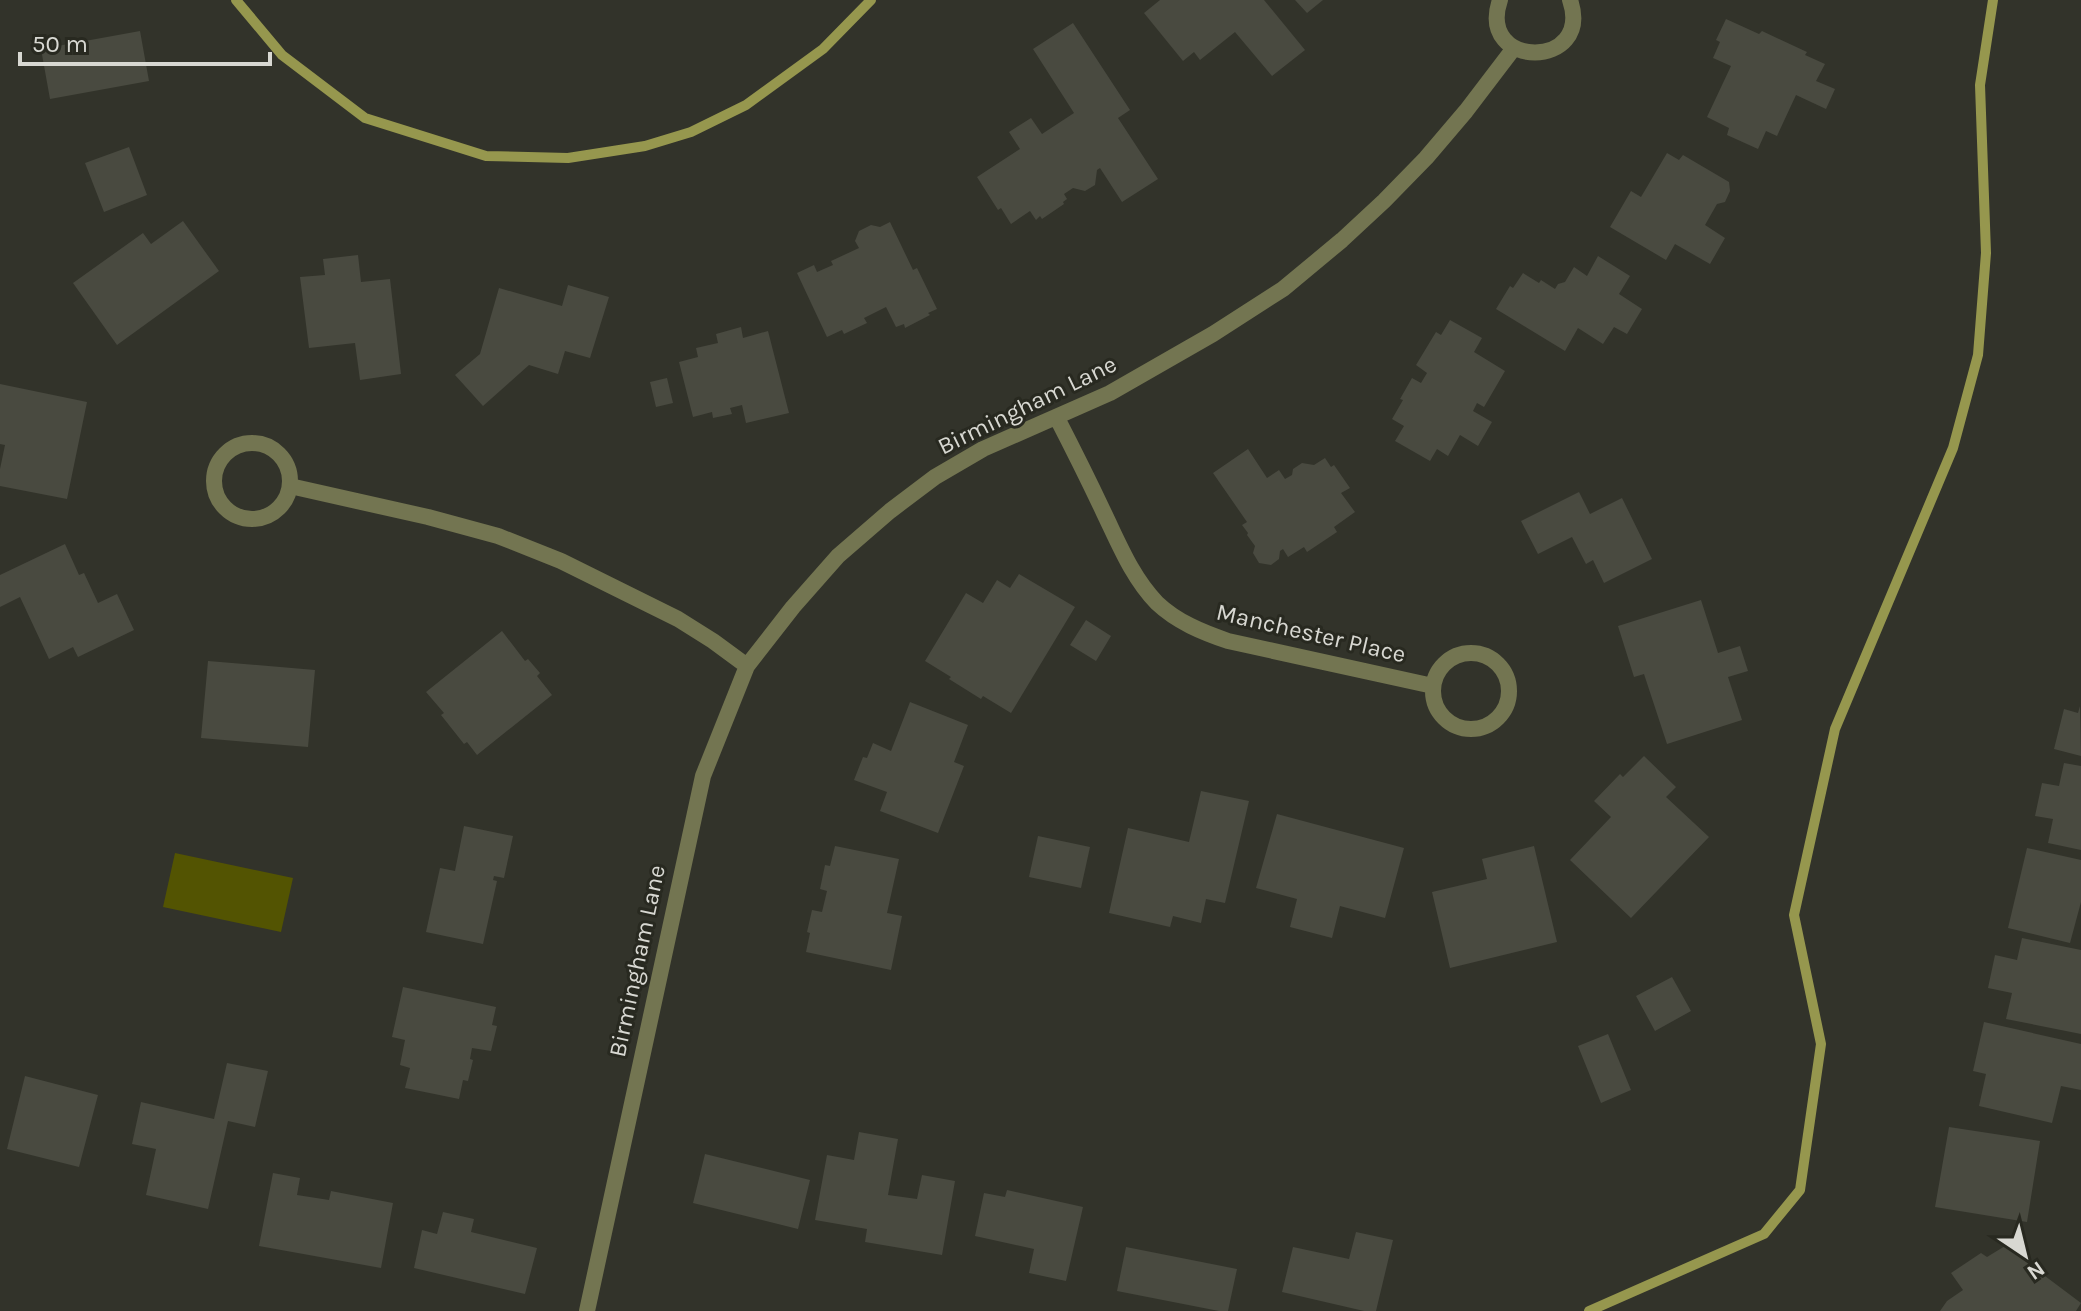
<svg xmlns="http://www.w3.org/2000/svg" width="2081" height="1311" font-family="Karla,sans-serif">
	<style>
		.green { fill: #535402 }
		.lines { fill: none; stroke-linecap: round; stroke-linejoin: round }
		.stream { stroke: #96974e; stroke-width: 10 }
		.building { fill: #494a40 }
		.street { stroke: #737551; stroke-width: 16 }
		.labels { text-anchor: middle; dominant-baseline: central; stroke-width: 6; stroke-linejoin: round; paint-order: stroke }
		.street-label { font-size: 24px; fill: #d8d8d2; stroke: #282920 }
	</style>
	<rect width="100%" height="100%" fill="#32332a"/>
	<path class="green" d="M 175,853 L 293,878 L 281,932 L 163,907 Z"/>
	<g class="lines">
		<path class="stream" d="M 236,0 L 282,55 L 365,118 L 486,156 L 568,158 L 645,146 L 691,132 L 746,105 L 823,49 L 871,0
			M 1589,1311 L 1764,1234 L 1800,1190 L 1821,1044 L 1794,915 L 1835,729 L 1953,448 L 1978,355 L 1986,253 L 1980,85 L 1993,0"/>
	</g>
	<path class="building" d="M 1160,0 L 1264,0 L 1305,50 L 1272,76 L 1235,32 L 1200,60 L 1194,52 L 1183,61 L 1144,13 Z
		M 1295,0 L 1323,0 L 1307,13 Z
		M 1726,19 L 1759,34 L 1762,31 L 1807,52 L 1805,55 L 1825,64 L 1816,81 L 1835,89 L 1826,109 L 1796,95 L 1777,136 L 1766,131 L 1758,149 L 1727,135 L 1729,128 L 1707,117 L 1731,66 L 1713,58 L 1720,42 L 1716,40 Z
		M 1073,23 L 1130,110 L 1118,118 L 1158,179 L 1122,202 L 1100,168 L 1097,170 L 1095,185 L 1085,191 L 1073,188 L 1064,194 L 1067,199 L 1063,202 L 1064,204 L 1042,219 L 1040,216 L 1036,220 L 1030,211 L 1011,224 L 1001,208 L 998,210 L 977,177 L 1020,149 L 1009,132 L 1031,118 L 1042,134 L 1074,113 L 1033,49 Z
		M 140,31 L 149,81 L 50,99 L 41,49 Z
		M 129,147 L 147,195 L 104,212 L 85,163 Z
		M 1667,153 L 1679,160 L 1683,155 L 1729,182 L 1730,191 L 1725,202 L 1717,204 L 1705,225 L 1725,238 L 1710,264 L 1675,244 L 1666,260 L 1610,227 L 1631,191 L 1641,197 Z
		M 183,221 L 219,271 L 117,345 L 73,283 L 143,233 L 151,244 Z
		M 890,222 L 913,270 L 917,268 L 937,309 L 928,313 L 930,315 L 905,328 L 904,324 L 896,327 L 886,307 L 864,318 L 867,323 L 844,334 L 842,330 L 827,337 L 797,273 L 814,265 L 817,272 L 833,265 L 831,261 L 859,248 L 855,241 L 859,231 L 871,225 L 880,227 Z
		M 358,255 L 361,282 L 390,279 L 401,374 L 360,380 L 355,343 L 309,348 L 300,277 L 325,275 L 323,259 Z
		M 1598,256 L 1630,276 L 1619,294 L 1642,309 L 1627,334 L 1614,327 L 1603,344 L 1578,328 L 1565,351 L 1496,309 L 1510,286 L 1513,288 L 1523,273 L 1539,283 L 1541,280 L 1555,289 L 1558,284 L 1565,282 L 1574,267 L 1587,276 Z
		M 568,285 L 609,297 L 590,358 L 565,351 L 558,374 L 529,365 L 483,406 L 455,375 L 480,354 L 499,288 L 562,306 Z
		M 1450,320 L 1482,338 L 1474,352 L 1505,371 L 1484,407 L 1477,403 L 1473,411 L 1492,422 L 1478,446 L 1460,435 L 1448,456 L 1437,449 L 1430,461 L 1395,441 L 1404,426 L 1392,419 L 1403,400 L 1400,399 L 1412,378 L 1421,383 L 1427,373 L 1416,365 L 1436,332 L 1441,335 Z
		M 741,327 L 743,338 L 768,331 L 789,413 L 746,423 L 742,405 L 730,408 L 732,414 L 713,418 L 712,412 L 693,417 L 679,362 L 698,357 L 696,348 L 718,343 L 716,334 Z
		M 667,378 L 673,403 L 656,407 L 650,382 Z
		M 0,384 L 87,402 L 67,499 L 0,486 L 0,469 L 5,445 L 0,444 Z
		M 1248,449 L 1267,478 L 1279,470 L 1285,479 L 1292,475 L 1293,469 L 1302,463 L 1314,465 L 1325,458 L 1331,467 L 1334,465 L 1350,488 L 1341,493 L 1355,512 L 1334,527 L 1337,532 L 1307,552 L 1304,547 L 1288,557 L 1283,549 L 1280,551 L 1279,559 L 1271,565 L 1259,563 L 1253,553 L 1255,546 L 1247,535 L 1248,533 L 1242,525 L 1247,522 L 1213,473 Z
		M 1579,492 L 1590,514 L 1622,498 L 1652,559 L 1604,583 L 1593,560 L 1586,564 L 1572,537 L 1538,554 L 1521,521 Z
		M 65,544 L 79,575 L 84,573 L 98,603 L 117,594 L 134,630 L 78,657 L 73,647 L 49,659 L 20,597 L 0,607 L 0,575 Z
		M 1019,574 L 1075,607 L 1011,713 L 983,696 L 981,699 L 949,679 L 951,677 L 925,661 L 966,593 L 983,603 L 997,580 L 1010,588 Z
		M 1701,600 L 1718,653 L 1740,646 L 1748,671 L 1728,677 L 1742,720 L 1667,744 L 1644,674 L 1634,677 L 1618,626 Z
		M 1086,620 L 1111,636 L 1096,661 L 1070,645 Z
		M 502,631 L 525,661 L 528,659 L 540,673 L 537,676 L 552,695 L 477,755 L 467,742 L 464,744 L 441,715 L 444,713 L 426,692 Z
		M 208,661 L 315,670 L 308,747 L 201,738 Z
		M 910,702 L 968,725 L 954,762 L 964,766 L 938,833 L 880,811 L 887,792 L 854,780 L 863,757 L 867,758 L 873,743 L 891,751 Z
		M 2080,706 L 2081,756 L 2054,749 L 2064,709 L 2078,713 Z
		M 1644,756 L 1676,787 L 1666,797 L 1709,837 L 1631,918 L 1570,860 L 1611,817 L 1594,801 L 1620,774 L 1623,777 Z
		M 2064,763 L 2081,766 L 2081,850 L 2048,843 L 2053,819 L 2035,816 L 2042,783 L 2059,786 Z
		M 1201,791 L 1249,801 L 1225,903 L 1206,899 L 1201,923 L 1173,916 L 1170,927 L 1109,913 L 1128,828 L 1189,842 Z
		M 1277,814 L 1404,848 L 1385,918 L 1340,906 L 1332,938 L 1290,927 L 1297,899 L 1256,888 Z
		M 464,826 L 513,836 L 504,878 L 494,876 L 493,880 L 497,881 L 483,944 L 426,932 L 440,868 L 455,871 Z
		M 1038,836 L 1090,847 L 1081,888 L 1029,877 Z
		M 835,846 L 899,859 L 887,913 L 902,916 L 891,970 L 806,952 L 810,933 L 807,932 L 812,910 L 822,912 L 827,891 L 820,889 L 825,865 L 830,866 Z
		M 1534,846 L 1557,942 L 1450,968 L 1432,892 L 1487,879 L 1482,859 Z
		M 2027,848 L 2081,860 L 2081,902 L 2070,943 L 2008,928 Z
		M 2022,938 L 2081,950 L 2081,1034 L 2006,1019 L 2012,993 L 1988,988 L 1995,955 L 2017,960 Z
		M 1672,977 L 1691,1011 L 1655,1031 L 1636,996 Z
		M 403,987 L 496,1007 L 492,1025 L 497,1026 L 491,1051 L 472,1048 L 470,1059 L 473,1060 L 468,1081 L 463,1080 L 459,1099 L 405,1088 L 410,1068 L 400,1065 L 405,1040 L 392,1037 Z
		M 1984,1022 L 2081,1044 L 2081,1090 L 2061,1086 L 2052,1123 L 1979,1106 L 1986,1074 L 1973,1071 Z
		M 1608,1034 L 1631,1090 L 1601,1103 L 1578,1046 Z
		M 227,1063 L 268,1071 L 255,1127 L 228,1121 L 208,1209 L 146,1195 L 156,1149 L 132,1144 L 141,1102 L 214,1119 Z
		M 25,1076 L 98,1095 L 79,1167 L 7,1149 Z
		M 1949,1127 L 2040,1141 L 2027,1222 L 1935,1207 Z
		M 859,1132 L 898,1139 L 888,1195 L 917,1199 L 922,1175 L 955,1181 L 942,1255 L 865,1242 L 867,1229 L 815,1220 L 827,1155 L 854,1160 Z
		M 705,1154 L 810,1180 L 798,1229 L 693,1203 Z
		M 273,1173 L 300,1178 L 297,1195 L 329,1200 L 331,1191 L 393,1203 L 381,1268 L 259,1246 Z
		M 1007,1190 L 1083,1207 L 1066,1281 L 1029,1273 L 1034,1249 L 975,1236 L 984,1193 L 1005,1197 Z
		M 443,1212 L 474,1219 L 471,1232 L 537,1248 L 525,1294 L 414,1268 L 422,1230 L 437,1234 Z
		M 1356,1232 L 1393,1240 L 1376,1311 L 1364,1311 L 1282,1292 L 1293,1247 L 1349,1259 Z
		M 2005,1246 L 2081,1303 L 2076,1311 L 1940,1311 L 1947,1301 L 1963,1290 L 1951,1273 L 1981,1253 L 1987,1257 Z
		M 1126,1247 L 1237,1269 L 1228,1311 L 1219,1311 L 1117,1291 Z"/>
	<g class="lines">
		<path class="street" d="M 1500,0 C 1476,70 1594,70 1570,0
			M 1057,418 C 1073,449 1089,481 1104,513 C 1119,544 1132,577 1157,603 C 1177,622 1202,632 1228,641 L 1433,686
			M214 481a38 38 0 1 1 76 0a38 38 0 1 1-76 0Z
			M 290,486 L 428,517 L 498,536 L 561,561 L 678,619 L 713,641 L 747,666
			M1433 691a38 38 0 1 1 76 0a38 38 0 1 1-76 0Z
			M 587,1311 L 703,776 L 747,666 L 793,607 L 838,556 L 890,511 L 935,477 L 983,449 L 1110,393 L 1213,334 L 1283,289 L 1342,240 L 1384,201 L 1426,158 L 1466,111 L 1514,48"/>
	</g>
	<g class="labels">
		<g class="street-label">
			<text transform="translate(1027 405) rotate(-26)">Birmingham Lane</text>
			<text transform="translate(1311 633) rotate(13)">Manchester Place</text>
			<text transform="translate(637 961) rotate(-78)">Birmingham Lane</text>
		</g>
	</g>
	<g transform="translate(2025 1255) rotate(145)" stroke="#282920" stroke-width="6" paint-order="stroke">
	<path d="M0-6L14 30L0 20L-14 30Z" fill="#d8d8d2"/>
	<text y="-12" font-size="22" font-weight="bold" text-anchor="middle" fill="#d8d8d2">N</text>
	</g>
	<path d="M20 52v12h250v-12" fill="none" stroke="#d8d8d2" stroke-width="4"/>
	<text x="32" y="52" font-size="24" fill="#d8d8d2" stroke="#282920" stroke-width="6" paint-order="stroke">50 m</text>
</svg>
